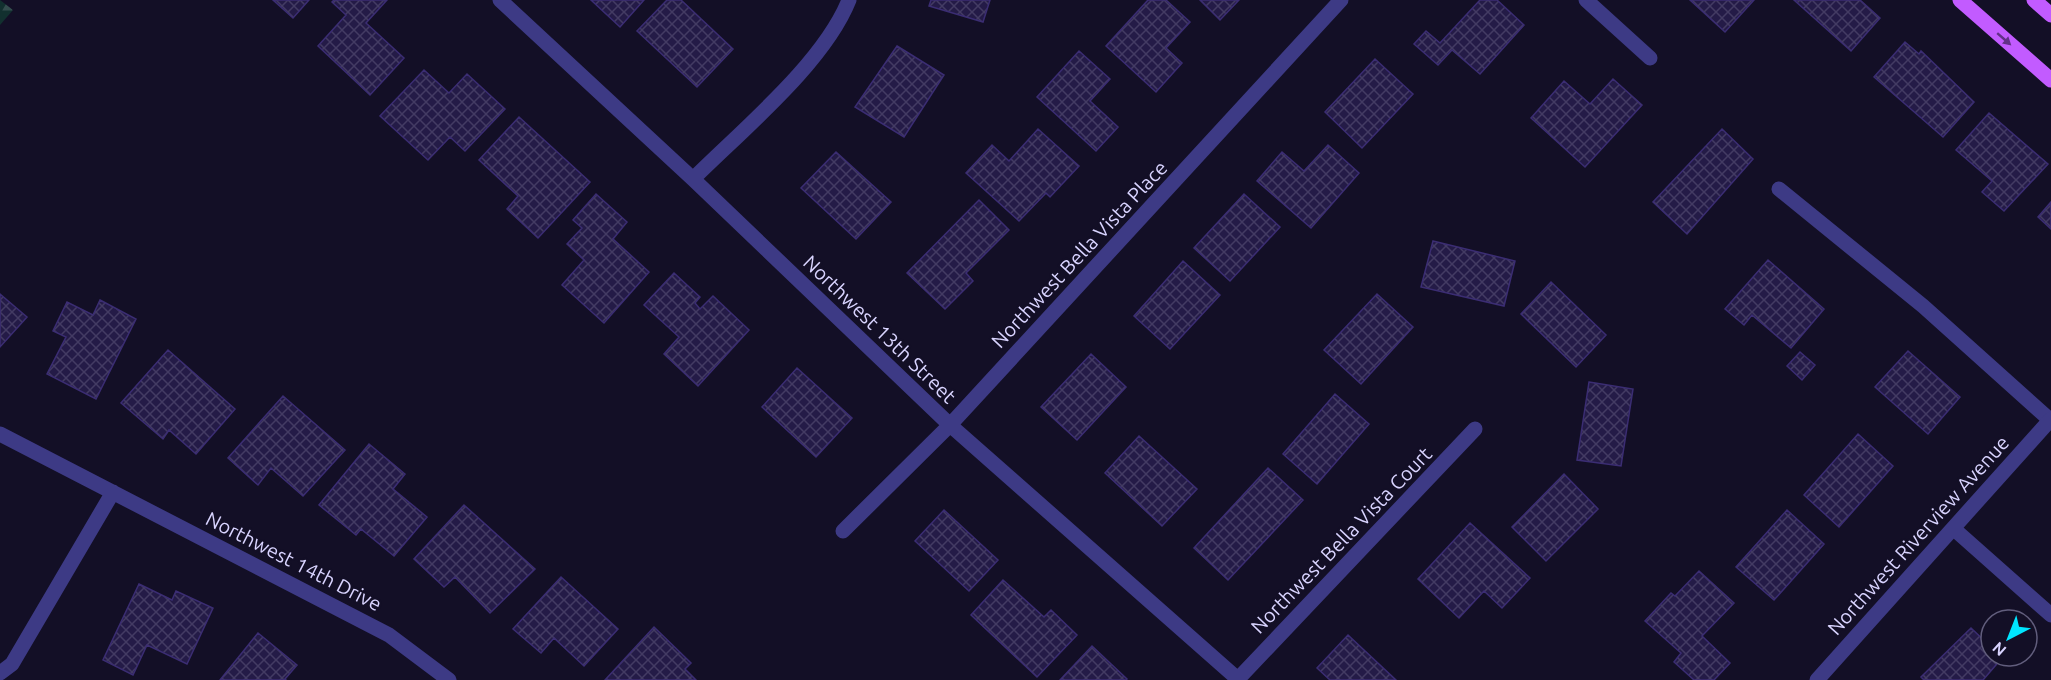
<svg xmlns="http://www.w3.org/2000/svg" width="2051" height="680" font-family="Ubuntu,sans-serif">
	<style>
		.forest { fill: url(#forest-firs) }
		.building { fill: url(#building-cross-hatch); stroke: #3b2d73; stroke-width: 1.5 }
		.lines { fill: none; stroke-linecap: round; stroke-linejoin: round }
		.service { stroke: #3d3a85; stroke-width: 15 }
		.minor { stroke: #3d3a85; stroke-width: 15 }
		.primary { stroke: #c25bff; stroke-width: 15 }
		.oneway { fill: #623188 }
		.labels { text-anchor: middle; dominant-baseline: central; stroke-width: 4.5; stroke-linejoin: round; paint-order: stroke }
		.street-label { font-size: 20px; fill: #d9d4ff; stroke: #130f26 }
	</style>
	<defs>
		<pattern id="forest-firs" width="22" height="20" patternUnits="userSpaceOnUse" patternTransform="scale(1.5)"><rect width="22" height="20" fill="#12302f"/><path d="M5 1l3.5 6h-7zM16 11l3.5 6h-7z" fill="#344d4e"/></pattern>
		<pattern id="building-cross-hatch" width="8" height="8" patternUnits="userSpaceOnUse" patternTransform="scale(1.5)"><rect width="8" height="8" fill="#241b47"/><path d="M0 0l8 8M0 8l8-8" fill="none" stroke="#433b63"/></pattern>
	</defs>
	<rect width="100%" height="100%" fill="#130f26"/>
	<path class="forest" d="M 0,0 L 13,10 L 0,25 Z"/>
	<path class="building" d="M 273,0 L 309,0 L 293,18 Z
		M 334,0 L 387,0 L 366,23 L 404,58 L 370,95 L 318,46 L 346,15 L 332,2 Z
		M 591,0 L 644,0 L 620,27 Z
		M 667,0 L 681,0 L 733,49 L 697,87 L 637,31 Z
		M 931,0 L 990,0 L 983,22 L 929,6 Z
		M 1148,0 L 1166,0 L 1190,22 L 1166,48 L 1182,63 L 1156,92 L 1106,46 Z
		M 1200,0 L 1239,0 L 1220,20 Z
		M 1480,0 L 1497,0 L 1524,25 L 1480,74 L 1452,50 L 1438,65 L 1414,44 L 1426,31 L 1440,43 Z
		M 1690,0 L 1754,0 L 1725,32 Z
		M 1794,0 L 1860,0 L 1880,18 L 1851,51 Z
		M 1905,42 L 1919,54 L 1921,51 L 1974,102 L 1943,137 L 1874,77 Z
		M 897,46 L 944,75 L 904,137 L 855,107 Z
		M 1079,51 L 1110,79 L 1090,101 L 1118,127 L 1096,151 L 1037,97 Z
		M 1375,59 L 1413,94 L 1362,148 L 1325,112 Z
		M 424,70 L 449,93 L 467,74 L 505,109 L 465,151 L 450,137 L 428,160 L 380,116 Z
		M 1613,79 L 1642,105 L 1585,167 L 1531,118 L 1564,81 L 1590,104 Z
		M 1989,113 L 2048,164 L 2004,211 L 1982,192 L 1992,181 L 1956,150 Z
		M 519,117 L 590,182 L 538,238 L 507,209 L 518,196 L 479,160 Z
		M 1038,129 L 1079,166 L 1050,197 L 1046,193 L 1019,221 L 966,173 L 992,145 L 1009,161 Z
		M 1722,129 L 1753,159 L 1687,234 L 1653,202 Z
		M 1328,145 L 1359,173 L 1311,228 L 1257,181 L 1282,152 L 1304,171 Z
		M 836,152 L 891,202 L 856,239 L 801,188 Z
		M 596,194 L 627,222 L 613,239 L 649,272 L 604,323 L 562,285 L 584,260 L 567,244 L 582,228 L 573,220 Z
		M 1244,194 L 1280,227 L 1230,281 L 1194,248 Z
		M 979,200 L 1009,230 L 966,273 L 973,281 L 945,309 L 907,273 Z
		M 2051,202 L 2051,229 L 2038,217 Z
		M 1433,241 L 1515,261 L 1504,306 L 1421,287 Z
		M 1768,260 L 1824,309 L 1791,348 L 1752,315 L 1744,325 L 1725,309 Z
		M 1183,261 L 1220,295 L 1170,349 L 1134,316 Z
		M 674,273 L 700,297 L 695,303 L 700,309 L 713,296 L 749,330 L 698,386 L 664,354 L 679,337 L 644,305 Z
		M 1551,282 L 1606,335 L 1576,367 L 1521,314 Z
		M 0,294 L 27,317 L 0,347 Z
		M 1377,294 L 1413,327 L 1361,384 L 1324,350 Z
		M 100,300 L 136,319 L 96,399 L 47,374 L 66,337 L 53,331 L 67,302 L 93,315 Z
		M 168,350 L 235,409 L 196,454 L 169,430 L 163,439 L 121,403 Z
		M 1908,351 L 1960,397 L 1928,434 L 1875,387 Z
		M 1800,352 L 1815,365 L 1802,380 L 1787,366 Z
		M 1091,354 L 1126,387 L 1077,440 L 1041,407 Z
		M 797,368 L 852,418 L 816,457 L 762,407 Z
		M 1589,382 L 1633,389 L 1621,466 L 1577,460 Z
		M 1335,394 L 1369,424 L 1317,484 L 1283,454 Z
		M 283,396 L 345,450 L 303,496 L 271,468 L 258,485 L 228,458 Z
		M 1858,434 L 1893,466 L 1839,527 L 1804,495 Z
		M 1139,436 L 1197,489 L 1162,526 L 1105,473 Z
		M 369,444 L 405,474 L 393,489 L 427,517 L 394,556 L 361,529 L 356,535 L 319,505 Z
		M 1268,468 L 1303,500 L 1228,580 L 1194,548 Z
		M 1564,474 L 1598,509 L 1546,561 L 1512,527 Z
		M 464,505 L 535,569 L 490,613 L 455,577 L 444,587 L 414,559 Z
		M 944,510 L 998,560 L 969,591 L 915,541 Z
		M 1787,510 L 1824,544 L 1774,600 L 1736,567 Z
		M 1470,523 L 1530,578 L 1502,608 L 1484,591 L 1459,618 L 1418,579 Z
		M 1699,571 L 1734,603 L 1702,636 L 1730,663 L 1714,680 L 1694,680 L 1674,662 L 1681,653 L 1645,621 L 1671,593 L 1675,596 Z
		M 561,577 L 618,629 L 584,666 L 554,638 L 541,653 L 513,629 Z
		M 1003,580 L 1044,617 L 1051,610 L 1077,635 L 1037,677 L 971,615 Z
		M 139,584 L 172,600 L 176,591 L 213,608 L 187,664 L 147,645 L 133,675 L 103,660 Z
		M 654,627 L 691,663 L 685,669 L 696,680 L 605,680 Z
		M 1971,628 L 1991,647 L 1991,656 L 2002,658 L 1983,680 L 1924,680 L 1921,677 Z
		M 258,633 L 297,665 L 285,679 L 286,680 L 220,680 Z
		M 1348,635 L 1396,680 L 1330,680 L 1317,668 Z
		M 1092,646 L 1127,679 L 1126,680 L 1060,680 Z"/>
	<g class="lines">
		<path class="service" d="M 1586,0 L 1650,58
			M 1779,189 L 1923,306 L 2050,420"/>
		<path class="minor" d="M 500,0 L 693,179 L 950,425 L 1239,680
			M 693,179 C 742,130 824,63 849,0
			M 0,434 L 389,635 L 449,680
			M 1954,529 L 2051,615
			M 843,531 L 950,425 L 1341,0
			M 0,673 L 12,664 L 113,492
			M 1238,679 L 1475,429
			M 1817,680 L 2051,419"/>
		<path class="primary" d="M 1960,0 L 2051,80
			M 2034,0 L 2051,15"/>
	</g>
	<defs><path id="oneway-solid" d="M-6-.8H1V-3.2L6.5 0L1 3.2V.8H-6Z" transform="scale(1.5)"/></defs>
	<use class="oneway" href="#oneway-solid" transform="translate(2004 39) rotate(41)"/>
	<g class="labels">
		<g class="street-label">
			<text transform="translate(1079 254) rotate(-47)">Northwest Bella Vista Place</text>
			<text transform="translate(880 329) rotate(44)">Northwest 13th Street</text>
			<text transform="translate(1918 535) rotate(-48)">Northwest Riverview Avenue</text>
			<text transform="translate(1341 540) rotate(-46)">Northwest Bella Vista Court</text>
			<text transform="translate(294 561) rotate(27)">Northwest 14th Drive</text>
		</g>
	</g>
	<g transform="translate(2009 638) rotate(222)"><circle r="28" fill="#130f26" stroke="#625e7d" stroke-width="1.5"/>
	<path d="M0-4.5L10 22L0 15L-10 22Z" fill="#00e5ff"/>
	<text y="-9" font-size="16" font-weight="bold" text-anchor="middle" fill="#d9d4ff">N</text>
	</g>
</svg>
